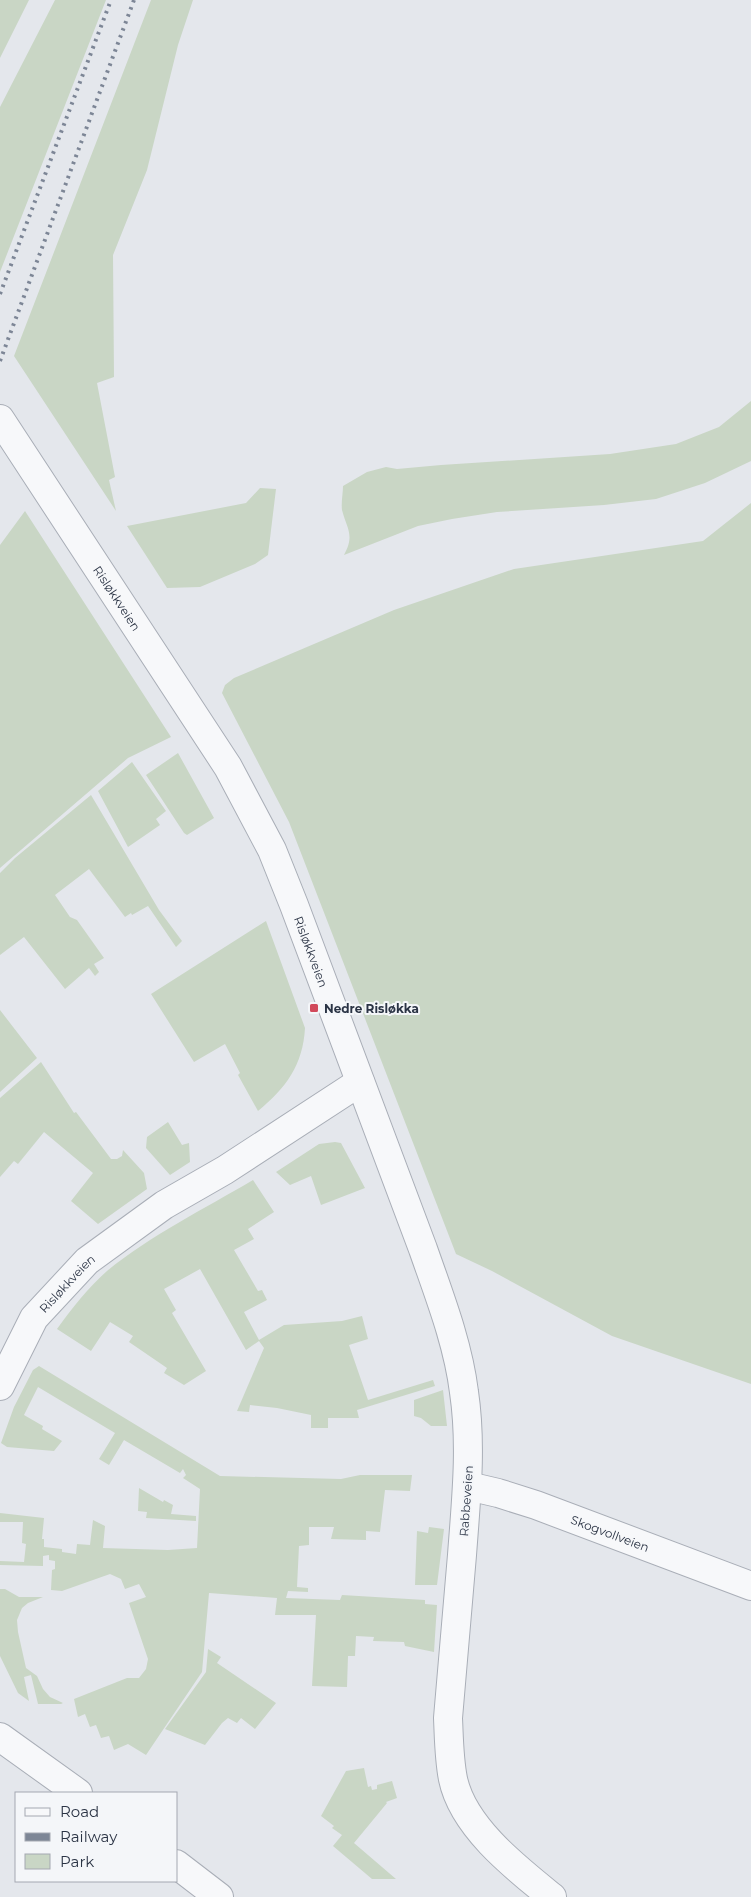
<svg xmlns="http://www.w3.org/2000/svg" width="751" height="1897" font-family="Montserrat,sans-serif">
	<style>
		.green { fill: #c9d6c5 }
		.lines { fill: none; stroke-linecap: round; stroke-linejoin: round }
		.minor-casing { stroke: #a9aeb7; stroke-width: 30 }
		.tertiary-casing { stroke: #a9aeb7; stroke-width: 30 }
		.minor { stroke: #f7f8fa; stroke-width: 28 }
		.tertiary { stroke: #f7f8fa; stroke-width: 28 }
		.rail { stroke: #7d8696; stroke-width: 4; stroke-dasharray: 2.5 5; stroke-linecap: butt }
		.poi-dot { fill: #d1495b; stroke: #f4f6f9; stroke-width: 2 }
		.labels { text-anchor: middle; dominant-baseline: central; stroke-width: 4; stroke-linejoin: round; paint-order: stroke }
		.street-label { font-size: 12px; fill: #2b3445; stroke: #f4f6f9 }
		.poi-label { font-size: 12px; font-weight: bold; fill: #2b3445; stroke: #f4f6f9; text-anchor: start }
	</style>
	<rect width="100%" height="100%" fill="#e4e7ec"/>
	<path class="green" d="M 0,0 L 29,0 L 0,58 Z
		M 55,0 L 106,0 L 0,272 L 0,107 Z
		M 151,0 L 193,0 L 178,45 L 147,170 L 113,255 L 114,377 L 97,383 L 115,477 L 109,480 L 116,511 L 14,356 Z
		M 751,401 L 751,461 L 705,483 L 656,499 L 604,505 L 497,512 L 452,519 L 418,526 L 344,555 C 355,535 347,529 342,510 C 341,503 343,493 343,486 L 367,472 L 386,467 L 397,469 L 441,465 L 610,454 L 676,444 L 719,427 Z
		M 260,488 L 276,489 L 268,555 L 255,564 L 200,587 L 167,588 L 127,526 L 246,503 Z
		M 751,503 L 751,1384 L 612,1336 L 492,1271 L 456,1254 L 289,822 L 222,693 L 225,685 L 234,678 L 394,610 L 514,569 L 703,541 Z
		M 25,511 L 171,737 L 128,758 L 0,868 L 0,545 Z
		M 178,753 L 214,818 L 187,835 L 184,833 L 146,775 Z
		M 132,762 L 166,811 L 156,819 L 160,825 L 128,847 L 98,791 Z
		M 91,795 L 159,910 L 182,941 L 176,947 L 148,906 L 132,915 L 131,913 L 125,917 L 89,869 L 55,895 L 70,917 L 77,920 L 104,958 L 94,964 L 99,972 L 95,976 L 89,968 L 65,989 L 24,937 L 0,955 L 0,873 L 15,858 Z
		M 266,921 L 305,1028 C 303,1065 286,1088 258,1111 L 238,1075 L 240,1073 L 225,1044 L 194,1062 L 151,994 Z
		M 0,1010 L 37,1058 L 0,1092 Z
		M 41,1062 L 74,1113 L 76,1112 L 111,1159 L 117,1159 L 122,1156 L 123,1150 L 144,1173 L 147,1189 L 98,1224 L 71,1201 L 93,1173 L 44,1132 L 18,1164 L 14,1161 L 0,1177 L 0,1098 Z
		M 168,1122 L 182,1145 L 189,1143 L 190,1162 L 170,1175 L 146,1148 L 147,1137 Z
		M 335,1142 L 341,1143 L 365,1188 L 321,1205 L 311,1176 L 290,1185 L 276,1172 L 319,1144 Z
		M 253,1180 L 274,1212 L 248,1229 L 254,1239 L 234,1250 L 258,1291 L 262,1290 L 267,1300 L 244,1312 L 259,1340 L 284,1325 L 342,1321 L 362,1316 L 368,1339 L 349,1345 L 368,1400 L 433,1380 L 435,1386 L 357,1410 L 359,1418 L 328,1418 L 328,1428 L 311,1428 L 311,1415 L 277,1408 L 250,1405 L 249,1412 L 237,1411 L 264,1348 L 259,1341 L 246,1350 L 200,1269 L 164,1289 L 176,1310 L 172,1313 L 206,1371 L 184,1385 L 164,1373 L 167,1368 L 129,1342 L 133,1336 L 110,1322 L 91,1351 L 57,1329 C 72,1308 88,1288 107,1271 C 151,1235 204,1209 253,1180 Z
		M 39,1366 L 220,1476 L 341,1479 L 360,1475 L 412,1475 L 410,1491 L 385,1490 L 380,1532 L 366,1531 L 366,1540 L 331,1539 L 334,1527 L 309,1527 L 309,1545 L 299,1546 L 297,1587 L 308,1588 L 308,1592 L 288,1591 L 286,1598 L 340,1600 L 342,1595 L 425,1600 L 425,1604 L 437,1605 L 434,1652 L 405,1646 L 404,1642 L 373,1641 L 374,1637 L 356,1636 L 355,1656 L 348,1656 L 347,1687 L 312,1686 L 316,1615 L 275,1615 L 277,1598 L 209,1593 L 202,1672 L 146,1755 L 128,1744 L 114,1750 L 109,1736 L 101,1738 L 96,1725 L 90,1727 L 85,1714 L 78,1717 L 74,1699 L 127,1678 L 139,1678 L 146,1669 L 148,1659 L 129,1603 L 146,1597 L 139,1584 L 125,1589 L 121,1579 L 110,1574 L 62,1591 L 51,1590 L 52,1570 L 55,1569 L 55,1561 L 49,1560 L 49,1555 L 43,1556 L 43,1566 L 0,1565 L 0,1561 L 24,1562 L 26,1544 L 22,1543 L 23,1522 L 0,1522 L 0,1513 L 44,1518 L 42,1539 L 44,1539 L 44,1547 L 62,1549 L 62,1552 L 76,1554 L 77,1544 L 90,1545 L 93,1520 L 105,1526 L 103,1548 L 168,1550 L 197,1548 L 200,1489 L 183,1478 L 186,1475 L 183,1469 L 180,1473 L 124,1440 L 109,1465 L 99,1459 L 115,1433 L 38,1387 L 24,1415 L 43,1426 L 42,1429 L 62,1441 L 54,1451 L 7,1447 L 1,1443 L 14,1407 L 33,1370 Z
		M 443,1390 L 447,1426 L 431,1426 L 421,1418 L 414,1416 L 414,1400 Z
		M 139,1488 L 163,1502 L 164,1500 L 173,1505 L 171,1514 L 196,1516 L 196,1521 L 146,1518 L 147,1512 L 138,1511 Z
		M 429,1527 L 444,1529 L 437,1585 L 415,1585 L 417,1531 L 428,1533 Z
		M 0,1589 L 5,1589 L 19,1597 L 43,1597 L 28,1603 L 22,1608 L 17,1620 L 18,1632 L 26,1668 L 37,1676 L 43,1689 L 50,1697 L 63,1703 L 61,1704 L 38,1704 L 31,1675 L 24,1677 L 29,1701 L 18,1693 L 0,1656 Z
		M 208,1649 L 221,1657 L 217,1663 L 276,1703 L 255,1729 L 241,1718 L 237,1723 L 228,1718 L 222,1723 L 205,1745 L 165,1729 L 206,1672 Z
		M 364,1768 L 368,1787 L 371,1786 L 372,1790 L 377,1789 L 377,1785 L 392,1781 L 397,1798 L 386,1802 L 387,1803 L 354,1843 L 396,1879 L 372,1879 L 333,1846 L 342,1835 L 332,1828 L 334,1826 L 321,1816 L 346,1771 Z"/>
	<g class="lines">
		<defs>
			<g id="minor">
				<path id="s1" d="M 0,1386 L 34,1318 L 87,1261 L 164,1205 L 225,1170 L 360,1082"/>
				<path id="s2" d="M 468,1486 L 498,1493 L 536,1505 L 751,1586"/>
				<path d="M 0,1737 L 78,1793"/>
				<path d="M 176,1864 L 219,1897"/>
			</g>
			<g id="tertiary">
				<path id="s3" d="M 0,419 L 228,767 L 272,850 L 294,905 L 423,1249 C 439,1295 458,1343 464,1392 C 472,1446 466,1500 462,1555 C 457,1609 453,1664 448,1718 C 449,1739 449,1759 453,1779 C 463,1827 516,1868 552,1897"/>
			</g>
		</defs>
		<use href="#minor" class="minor-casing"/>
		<use href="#tertiary" class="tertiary-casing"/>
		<use href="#minor" class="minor"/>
		<use href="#tertiary" class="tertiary"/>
		<path class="rail" d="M 0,294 L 111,0
			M 0,361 L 134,0"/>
	</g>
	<rect class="poi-dot" x="309" y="1003" width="10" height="10" rx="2.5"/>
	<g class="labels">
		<g class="street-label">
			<text stroke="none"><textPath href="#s3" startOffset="214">Risløkkveien</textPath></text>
			<text stroke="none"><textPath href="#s3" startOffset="619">Risløkkveien</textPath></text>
			<text stroke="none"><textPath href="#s1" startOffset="124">Risløkkveien</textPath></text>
			<text transform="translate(466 1501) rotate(-86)">Rabbeveien</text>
			<text stroke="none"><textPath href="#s2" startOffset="150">Skogvollveien</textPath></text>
		</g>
		<g class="poi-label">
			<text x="324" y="1008">Nedre Risløkka</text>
		</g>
	</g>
	<rect x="15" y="1792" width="162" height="90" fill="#f4f6f9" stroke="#a4a8b1"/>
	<rect x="25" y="1808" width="25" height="8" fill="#f7f8fa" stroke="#a4a8b1"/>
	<text x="60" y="1817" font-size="15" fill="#2b3445">Road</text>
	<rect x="25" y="1833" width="25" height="8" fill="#7d8696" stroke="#a4a8b1"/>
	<text x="60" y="1842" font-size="15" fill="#2b3445">Railway</text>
	<rect x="25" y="1854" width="25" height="15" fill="#c9d6c5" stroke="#a4a8b1"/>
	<text x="60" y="1867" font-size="15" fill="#2b3445">Park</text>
</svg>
